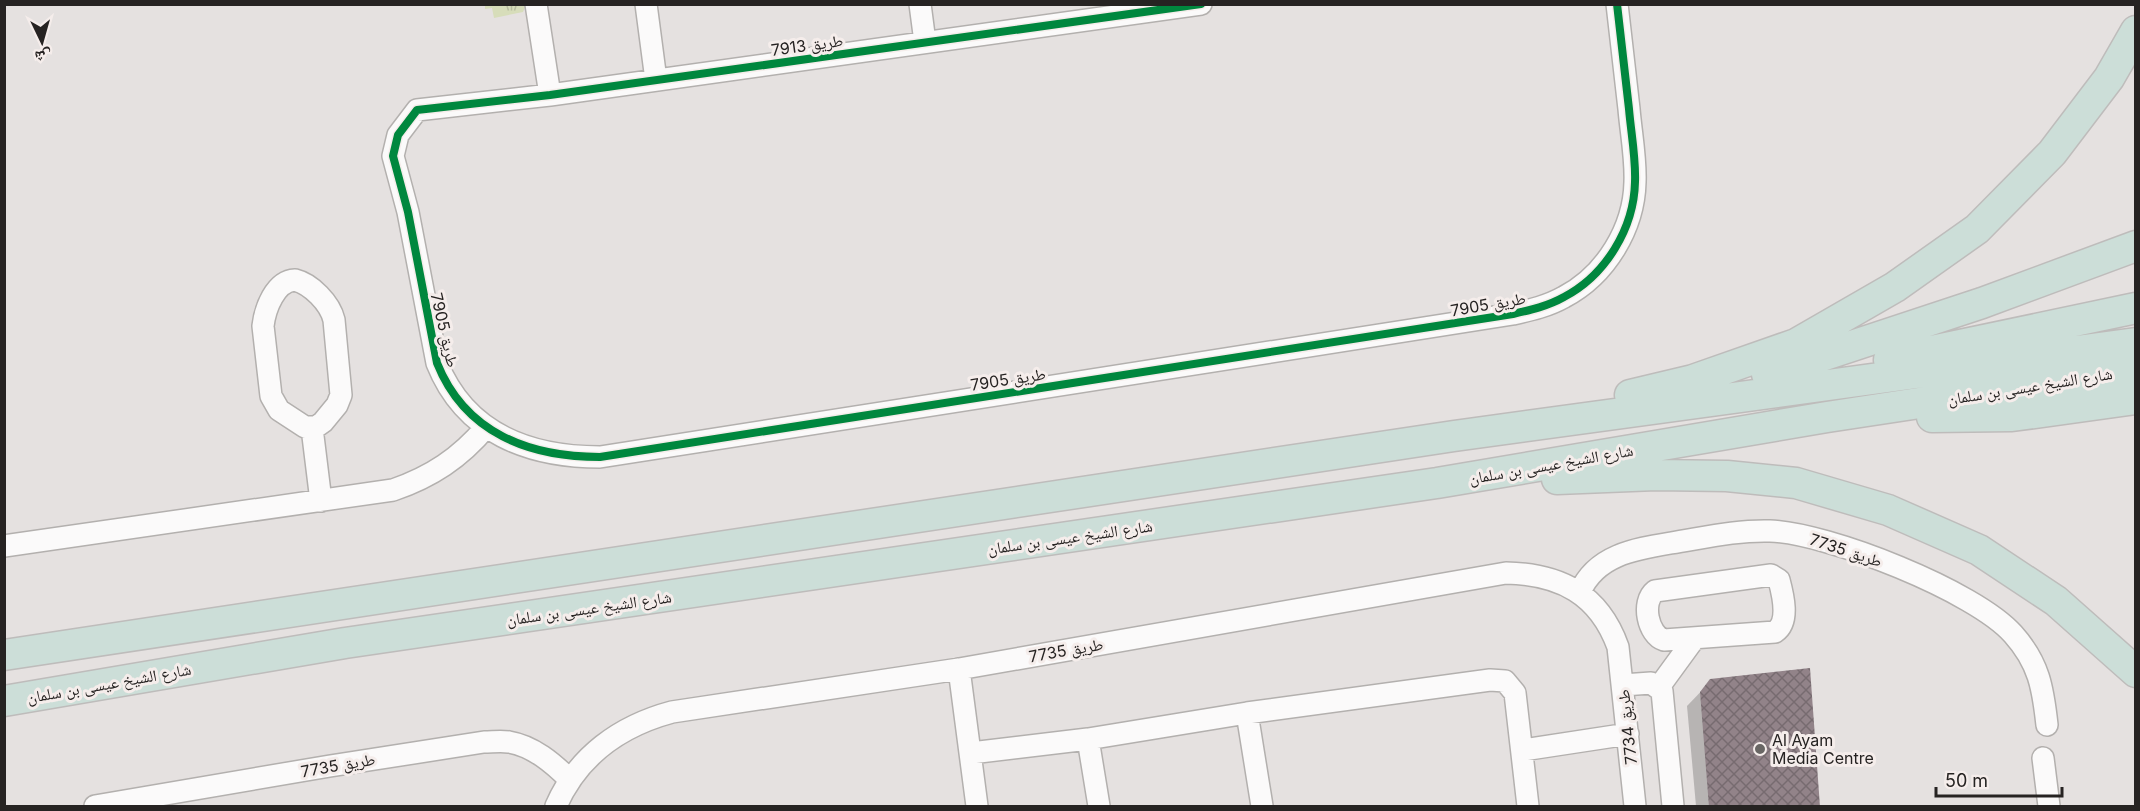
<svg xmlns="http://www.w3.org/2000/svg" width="2140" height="811" font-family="Inter,'Noto Naskh Arabic',sans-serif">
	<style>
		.grass { fill: url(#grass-tufts) }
		.shadow { fill: #0003 }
		.building { fill: url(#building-cross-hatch) }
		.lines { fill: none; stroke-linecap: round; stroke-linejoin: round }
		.minor-casing { stroke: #b3b0ae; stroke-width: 24 }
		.highway-casing { stroke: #bebcbb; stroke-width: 33 }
		.minor { stroke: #fbfafa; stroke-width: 21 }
		.highway { stroke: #ccded8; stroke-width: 30 }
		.cycleway-casing { stroke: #f5edeb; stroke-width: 11 }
		.cycleway { stroke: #00873e; stroke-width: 8 }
		.poi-dot { fill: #696664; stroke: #f5edeb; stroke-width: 2 }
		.labels { text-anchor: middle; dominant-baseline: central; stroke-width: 6; stroke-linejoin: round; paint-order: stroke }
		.street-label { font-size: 16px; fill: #262322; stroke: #f5edeb }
		.poi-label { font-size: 16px; fill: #262322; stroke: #f5edeb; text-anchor: start }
	</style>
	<defs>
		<pattern id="grass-tufts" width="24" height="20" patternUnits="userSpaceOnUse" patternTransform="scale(1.5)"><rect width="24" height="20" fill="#d7ddba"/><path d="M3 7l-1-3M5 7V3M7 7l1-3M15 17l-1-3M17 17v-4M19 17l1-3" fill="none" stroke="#b8bda0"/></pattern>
		<pattern id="building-cross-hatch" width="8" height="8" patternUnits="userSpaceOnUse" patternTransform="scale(1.5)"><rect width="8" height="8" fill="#928389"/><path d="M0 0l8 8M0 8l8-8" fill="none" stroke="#776b70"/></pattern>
	</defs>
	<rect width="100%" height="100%" fill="#e5e1e0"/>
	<path class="grass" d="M 485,5 L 526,5 L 523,12 L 494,18 L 492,8 L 485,9 Z"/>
	<path class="shadow" d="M 1711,681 L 1819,806 L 1696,806 L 1687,706 Z"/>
	<path class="building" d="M 1810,668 L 1820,807 L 1709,807 L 1700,692 L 1710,679 Z"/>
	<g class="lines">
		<defs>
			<path id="minor" d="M 536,4 L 550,95
				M 646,4 L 656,80
				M 920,4 L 925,42
				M 1201,4 L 550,95 L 417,110 L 398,135 L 393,156 L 408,212 L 437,363 C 465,433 529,457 600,457 L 1513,314 C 1531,310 1548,306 1564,297 C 1606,275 1634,228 1635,182 C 1636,158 1631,133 1629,109 C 1625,74 1621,39 1617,4
				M 295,280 C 311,284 330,303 334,320 L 341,395 L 337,405 L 323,422 L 316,427 L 305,427 L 279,410 L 271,396 L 263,326 C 265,309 275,281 295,280 Z
				M 312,428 L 321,501
				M 4,546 L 393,490 C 431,477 460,458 486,427
				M 1771,575 L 1779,580 C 1783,595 1790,622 1775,632 L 1664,640 C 1648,635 1641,602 1655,591 Z
				M 1580,592 C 1596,555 1635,549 1671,543 C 1703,538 1736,530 1770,531 C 1828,533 1975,591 2013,634 C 2039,663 2043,688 2047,725
				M 959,669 L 977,806
				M 1623,685 L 1651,683 L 1662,691 L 1673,806
				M 1659,687 L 1694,639
				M 1247,713 L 1262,806
				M 1088,739 L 1099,806
				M 1523,750 L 1628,734
				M 971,753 L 1088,739 L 1247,713 L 1490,680 L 1505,681 L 1515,693 L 1528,806
				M 2043,758 L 2049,806
				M 95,806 L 330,766 L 484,742 C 492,742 501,741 509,742 C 533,746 553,763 570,780
				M 556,806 C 578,756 620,726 672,712 L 959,669 L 1506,573 C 1560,574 1599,594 1618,647 L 1635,806"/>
			<path id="highway" d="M 1889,360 L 2136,308
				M 1767,374 L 1982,303 L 2136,246
				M 1630,395 L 1693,380 L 1796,344 L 1895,287 L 1977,229 L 2052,153 L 2109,78 L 2136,31
				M 1932,417 L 2012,416 L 2136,399
				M 1557,479 L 1656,475 L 1727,476 L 1796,483 L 1888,510 L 1979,550 L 2056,601 L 2136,672
				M 4,655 L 1454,436 L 2136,343
				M 4,701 L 345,643 L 1437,483 L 1827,417 L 2136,370"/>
		</defs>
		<use href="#minor" class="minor-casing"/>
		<use href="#highway" class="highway-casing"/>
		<use href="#minor" class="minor"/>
		<use href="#highway" class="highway"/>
		<defs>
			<path id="cycleway" d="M 1201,4 L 550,95 L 417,110 L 398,135 L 393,156 L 408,212 L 437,363 C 465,433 529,457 600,457 L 1513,314 C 1531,310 1548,306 1564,297 C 1606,275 1634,228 1635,182 C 1636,158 1631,133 1629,109 C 1625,74 1621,39 1617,4"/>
		</defs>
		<use href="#cycleway" class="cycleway-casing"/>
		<use href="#cycleway" class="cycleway"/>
	</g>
	<circle class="poi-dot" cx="1760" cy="749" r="6"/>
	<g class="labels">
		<g class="street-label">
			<text transform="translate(807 45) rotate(-8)">طريق 7913</text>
			<text transform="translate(1488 304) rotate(-10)">طريق 7905</text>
			<text transform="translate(445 330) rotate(77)">طريق 7905</text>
			<text transform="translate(1008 379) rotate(-9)">طريق 7905</text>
			<text transform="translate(2030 386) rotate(-9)">شارع الشيخ عيسى بن سلمان</text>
			<text transform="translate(1551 464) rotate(-10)">شارع الشيخ عيسى بن سلمان</text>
			<text transform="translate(1070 537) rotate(-8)">شارع الشيخ عيسى بن سلمان</text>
			<text transform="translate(1846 550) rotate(18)">طريق 7735</text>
			<text transform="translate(589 608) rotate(-8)">شارع الشيخ عيسى بن سلمان</text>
			<text transform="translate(1066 650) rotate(-10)">طريق 7735</text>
			<text transform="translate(109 683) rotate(-10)">شارع الشيخ عيسى بن سلمان</text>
			<text transform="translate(1627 727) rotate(-96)">طريق 7734</text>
			<text transform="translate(338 765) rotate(-10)">طريق 7735</text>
		</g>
		<g class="poi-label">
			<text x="1772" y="740">Al Ayam<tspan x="1772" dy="18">Media Centre</tspan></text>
		</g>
	</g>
	<rect width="2140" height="811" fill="none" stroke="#262322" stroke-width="12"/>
	<g transform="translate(42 42) rotate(175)" stroke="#f5edeb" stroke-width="4.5" paint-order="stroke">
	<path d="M0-4.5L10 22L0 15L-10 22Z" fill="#262322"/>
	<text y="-9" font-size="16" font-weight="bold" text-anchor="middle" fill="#262322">ش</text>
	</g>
	<path d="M1936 787v9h126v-9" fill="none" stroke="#262322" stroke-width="3"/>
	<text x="1945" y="787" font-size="18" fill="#262322" stroke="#f5edeb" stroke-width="4.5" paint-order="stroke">50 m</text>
</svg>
